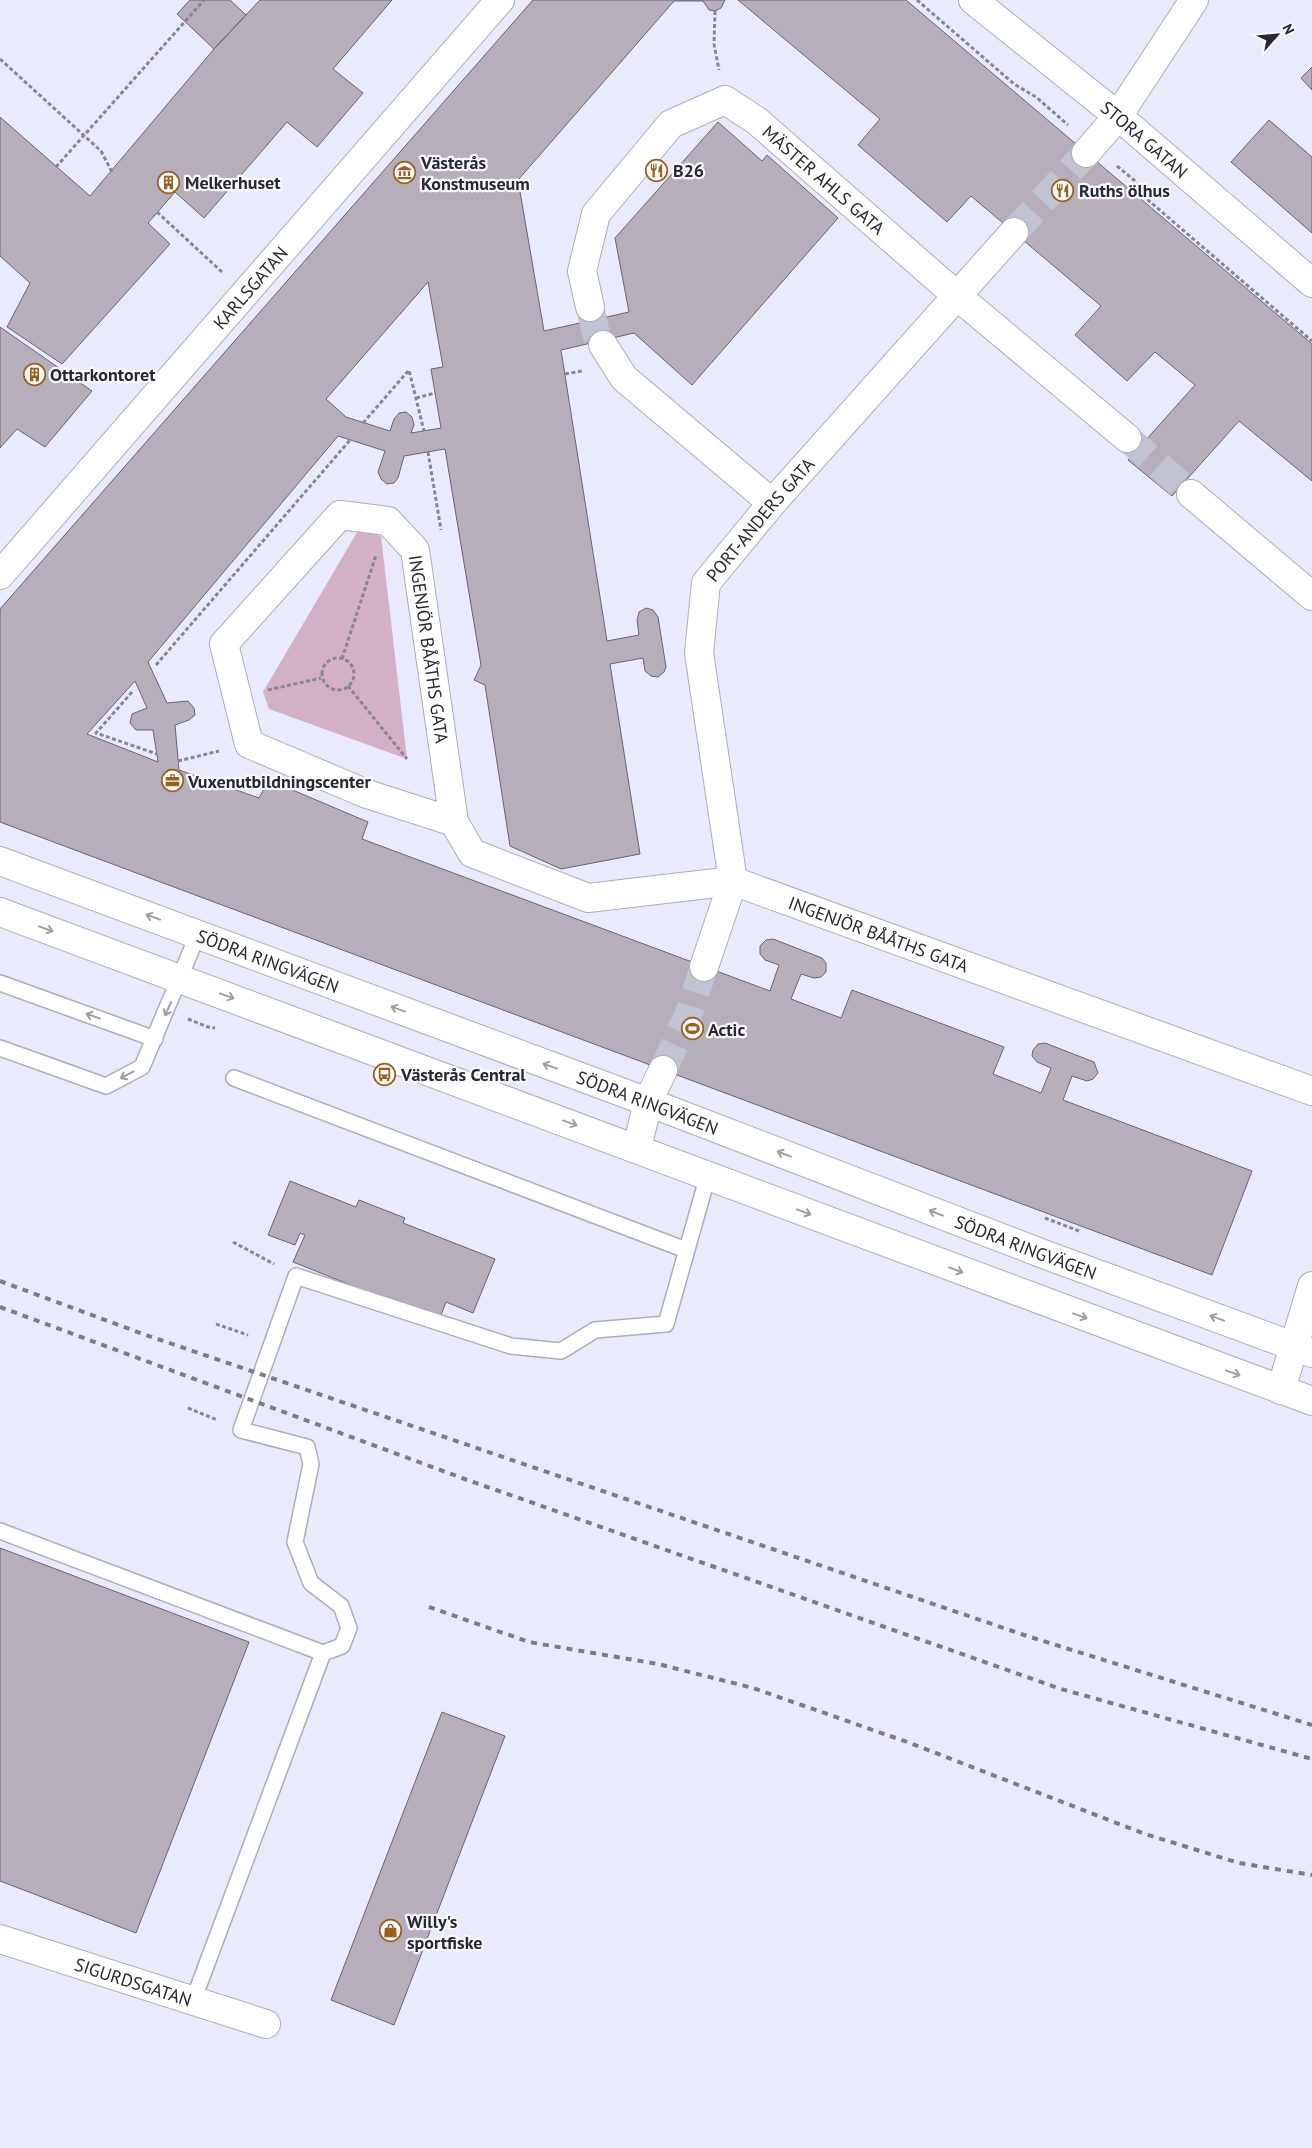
<svg xmlns="http://www.w3.org/2000/svg" width="1312" height="2148" font-family="'PT Sans',sans-serif">
	<style>
		.green { fill: #d2b0c5 }
		.building { fill: #b7aebc; stroke: #6c6471; fill-rule: evenodd }
		.lines { fill: none; stroke-linecap: round; stroke-linejoin: round }
		.minor-tunnel { stroke: #c2c3d2; stroke-width: 28; stroke-dasharray: 28 14; stroke-linecap: butt }
		.service-casing { stroke: #acadbc; stroke-width: 18 }
		.minor-casing { stroke: #acadbc; stroke-width: 30 }
		.tertiary-casing { stroke: #acadbc; stroke-width: 30 }
		.secondary-casing { stroke: #acadbc; stroke-width: 30 }
		.path { stroke: #868792; stroke-width: 3; stroke-dasharray: 4 2.5; stroke-linecap: butt }
		.service { stroke: #fff; stroke-width: 15 }
		.minor { stroke: #fff; stroke-width: 28 }
		.tertiary { stroke: #fff; stroke-width: 28 }
		.secondary { stroke: #fff; stroke-width: 28 }
		.rail { stroke: #7b7c87; stroke-width: 4; stroke-dasharray: 6 6; stroke-linecap: butt }
		.oneway { stroke: #9e9ea1 }
		.labels { text-anchor: middle; dominant-baseline: central; stroke-width: 4.5; stroke-linejoin: round; paint-order: stroke }
		.street-label { font-size: 18px; fill: #28282e; stroke: #f8f9ff }
		.poi-label { font-size: 18px; font-weight: bold; fill: #28282e; stroke: #f8f9ff; text-anchor: start }
	</style>
	<rect width="100%" height="100%" fill="#e9eafb"/>
	<path class="green" d="M 359,529 L 381,536 L 407,759 L 269,709 L 263,692 Z"/>
	<path class="building" d="M 190,0 L 230,0 L 246,15 L 214,49 L 177,14 Z
		M 260,0 L 392,0 L 333,69 L 363,93 L 317,147 L 287,122 L 204,218 L 175,192 L 148,223 L 170,244 L 62,364 L 7,327 L 30,283 L 0,256 L 0,117 L 90,196 L 214,49 Z
		M 533,0 L 725,0 L 721,8 L 715,11 L 709,10 L 703,1 L 674,1 L 518,180 L 544,331 L 629,312 L 615,238 L 718,122 L 762,161 L 767,155 L 838,218 L 692,385 L 634,333 L 561,350 L 607,641 L 639,635 L 637,620 L 639,612 L 646,608 L 653,610 L 658,617 L 666,667 L 664,672 L 658,677 L 651,676 L 645,671 L 643,658 L 610,664 L 640,854 L 561,869 L 510,846 L 485,685 L 474,680 L 481,665 L 445,449 L 404,456 L 398,478 L 394,483 L 387,484 L 381,479 L 378,472 L 385,451 L 338,436 L 148,662 L 167,703 L 188,701 L 194,708 L 195,715 L 189,720 L 175,725 L 179,770 L 259,798 L 269,780 L 368,822 L 362,839 L 770,991 L 779,965 L 765,960 L 760,954 L 760,946 L 766,940 L 773,939 L 822,958 L 826,963 L 826,972 L 821,977 L 814,978 L 801,974 L 791,999 L 841,1018 L 852,990 L 1004,1047 L 993,1074 L 1041,1093 L 1051,1068 L 1037,1062 L 1032,1056 L 1033,1050 L 1038,1044 L 1045,1043 L 1094,1062 L 1098,1073 L 1093,1079 L 1087,1081 L 1072,1076 L 1063,1100 L 1252,1171 L 1212,1275 L 0,822 L 0,609 ZM 428,282 L 443,367 L 431,369 L 441,428 L 411,433 L 414,425 L 412,417 L 406,412 L 399,413 L 394,419 L 390,431 L 346,417 L 326,399 ZM 135,681 L 147,708 L 132,714 L 130,723 L 136,730 L 153,730 L 158,762 L 87,734 Z
		M 738,0 L 906,0 L 1312,344 L 1312,481 L 1239,421 L 1172,496 L 1128,460 L 1195,385 L 1155,352 L 1127,381 L 1075,335 L 1101,306 L 971,196 L 947,222 L 858,145 L 880,119 Z
		M 1312,67 L 1312,90 L 1301,78 Z
		M 1269,120 L 1312,157 L 1312,233 L 1231,162 Z
		M 0,327 L 92,391 L 45,447 L 17,429 L 0,448 Z
		M 290,1181 L 356,1207 L 359,1200 L 405,1218 L 403,1223 L 495,1259 L 473,1313 L 446,1302 L 439,1320 L 293,1262 L 305,1235 L 300,1233 L 295,1245 L 268,1235 Z
		M 0,1548 L 249,1642 L 136,1933 L 0,1881 Z
		M 442,1712 L 505,1736 L 394,2025 L 331,2000 Z"/>
	<g class="lines">
		<path class="minor-tunnel" d="M 1014,232 L 1086,153
			M 590,307 L 596,334 L 603,345
			M 1127,438 L 1191,494
			M 663,1070 L 689,1013 L 704,967"/>
		<defs>
			<path id="service" d="M 0,983 L 155,1039
				M 0,1048 L 106,1086 L 142,1067 L 198,934
				M 234,1078 L 686,1250
				M 0,1531 L 323,1653 L 342,1646 L 349,1628 L 341,1606 L 311,1583 L 295,1542 L 311,1464 L 307,1447 L 241,1430 L 296,1276 L 511,1346 L 561,1351 L 595,1330 L 666,1324 L 708,1175
				M 193,2001 L 323,1653"/>
			<g id="minor">
				<path d="M 1086,153 L 1118,116 L 1194,0"/>
				<path id="s1" d="M 590,307 L 582,271 L 596,214 L 671,124 L 725,100 L 757,121 L 956,295 L 1127,438"/>
				<path d="M 603,345 L 624,378 L 772,503"/>
				<path d="M 1191,494 L 1312,596"/>
				<path id="s2" d="M 0,575 L 500,0"/>
				<path id="s3" d="M 454,822 L 367,794 L 249,744 L 224,644 L 340,515 L 388,521 L 415,550 L 454,822 L 472,853 L 588,898 L 733,881 L 1312,1091"/>
				<path id="s4" d="M 704,967 L 733,881 L 699,653 L 706,583 L 772,503 L 1014,232"/>
				<path d="M 648,1102 L 663,1070"/>
				<path d="M 1294,1346 L 1312,1286"/>
				<path id="s5" d="M 0,1939 L 266,2024"/>
			</g>
			<g id="tertiary">
				<path id="s6" d="M 973,0 L 1118,116 L 1312,283"/>
				<path d="M 1281,1390 L 1294,1346"/>
			</g>
			<g id="secondary">
				<path id="s7" d="M 0,861 L 648,1102 L 1046,1255 L 1312,1353"/>
				<path d="M 0,912 L 1312,1401"/>
				<path d="M 637,1148 L 648,1102"/>
			</g>
		</defs>
		<use href="#service" class="service-casing"/>
		<use href="#minor" class="minor-casing"/>
		<use href="#tertiary" class="tertiary-casing"/>
		<use href="#secondary" class="secondary-casing"/>
		<path class="path" d="M 917,0 L 1014,84 L 1036,97 L 1068,125
			M 715,11 L 714,44 L 719,70
			M 0,59 L 101,151 L 112,172
			M 1117,166 L 1134,180 L 1148,200 L 1312,341
			M 56,167 L 204,0
			M 157,212 L 222,272
			M 565,374 L 582,371
			M 416,398 L 435,393
			M 363,423 L 409,370 L 424,431
			M 428,452 L 441,530
			M322 674a16 16 0 1 1 32 0a16 16 0 1 1-32 0Z
			M 342,659 L 376,555
			M 156,665 L 350,440
			M 348,686 L 407,759
			M 268,690 L 321,678
			M 132,692 L 96,733 L 157,754
			M 178,761 L 219,751
			M 188,1019 L 208,1027 L 215,1028
			M 1045,1218 L 1079,1231
			M 233,1242 L 274,1264
			M 216,1324 L 248,1335
			M 188,1408 L 217,1420"/>
		<use href="#service" class="service"/>
		<use href="#minor" class="minor"/>
		<use href="#tertiary" class="tertiary"/>
		<use href="#secondary" class="secondary"/>
		<path class="rail" d="M 0,1281 L 143,1334 L 1024,1635 L 1312,1725
			M 0,1307 L 462,1478 L 1061,1689 L 1312,1759
			M 429,1607 L 529,1642 L 658,1664 L 753,1688 L 910,1743 L 1145,1834 L 1239,1863 L 1312,1875"/>
	</g>
	<defs><path id="oneway-shaft" d="M-6 0H5M1.5-3L5.5 0L1.5 3" fill="none" stroke-width="1.6" stroke-linecap="round" stroke-linejoin="round" transform="scale(1.25)"/></defs>
	<g class="oneway">
		<use href="#oneway-shaft" transform="translate(153 917) rotate(-160)"/>
		<use href="#oneway-shaft" transform="translate(46 929) rotate(20)"/>
		<use href="#oneway-shaft" transform="translate(227 996) rotate(20)"/>
		<use href="#oneway-shaft" transform="translate(168 1009) rotate(114)"/>
		<use href="#oneway-shaft" transform="translate(398 1009) rotate(-160)"/>
		<use href="#oneway-shaft" transform="translate(93 1016) rotate(-160)"/>
		<use href="#oneway-shaft" transform="translate(550 1066) rotate(-160)"/>
		<use href="#oneway-shaft" transform="translate(127 1075) rotate(152)"/>
		<use href="#oneway-shaft" transform="translate(570 1123) rotate(20)"/>
		<use href="#oneway-shaft" transform="translate(784 1154) rotate(-159)"/>
		<use href="#oneway-shaft" transform="translate(804 1212) rotate(21)"/>
		<use href="#oneway-shaft" transform="translate(936 1213) rotate(-159)"/>
		<use href="#oneway-shaft" transform="translate(956 1270) rotate(21)"/>
		<use href="#oneway-shaft" transform="translate(1080 1316) rotate(20)"/>
		<use href="#oneway-shaft" transform="translate(1217 1318) rotate(-160)"/>
		<use href="#oneway-shaft" transform="translate(1233 1373) rotate(20)"/>
	</g>
	<defs>
		<symbol id="restaurant-ring" viewBox="-11 -11 22 22"><circle r="9.5" fill="#f8f9ff" stroke="#99621c" stroke-width="1.5"/><path d="M-5-6h1v4h1v-4h1v4h1v-4h1v5L-1.5 .5V6h-2V.5L-5-1ZM5-6V6H3V1.5H1.5Q1.5-4 5-6Z" fill="#99621c"/></symbol>
		<symbol id="museum-ring" viewBox="-11 -11 22 22"><circle r="9.5" fill="#f8f9ff" stroke="#99621c" stroke-width="1.5"/><path d="M0-6L6-3V-2H-6V-3ZM-5-1h2V3h-2ZM-1-1h2V3h-2ZM3-1h2V3H3ZM-6 4H6V6H-6Z" fill="#99621c"/></symbol>
		<symbol id="building-ring" viewBox="-11 -11 22 22"><circle r="9.5" fill="#f8f9ff" stroke="#99621c" stroke-width="1.5"/><path d="M-4-6H4V6H1V3H-1V6H-4ZM-2.5-4.3h1.7v1.8h-1.7ZM.8-4.3h1.7v1.8H.8ZM-2.5-1h1.7V.8h-1.7ZM.8-1h1.7V.8H.8Z" fill="#99621c"/></symbol>
		<symbol id="office-ring" viewBox="-11 -11 22 22"><circle r="9.5" fill="#f8f9ff" stroke="#99621c" stroke-width="1.5"/><path d="M-6-3h4V-5.5h4V-3h4V5H-6ZM-1-4.5V-3h2v-1.5ZM-6 0V1H6V0Z" fill="#99621c"/></symbol>
		<symbol id="stadium-ring" viewBox="-11 -11 22 22"><circle r="9.5" fill="#f8f9ff" stroke="#99621c" stroke-width="1.5"/><path d="M0-5a6.5 5 0 1 0 0 10a6.5 5 0 1 0 0-10ZM-3.5-1.8h7v3.6h-7Z" fill="#99621c"/></symbol>
		<symbol id="bus-ring" viewBox="-11 -11 22 22"><circle r="9.5" fill="#f8f9ff" stroke="#99621c" stroke-width="1.5"/><path d="M-5-6H5V4H4V6H2V4H-2V6H-4V4H-5ZM-3.5-4V0h7V-4ZM-3.5 1.2v1.5H-2V1.2ZM2 1.2v1.5H3.5V1.2Z" fill="#99621c"/></symbol>
		<symbol id="shop-ring" viewBox="-11 -11 22 22"><circle r="9.5" fill="#f8f9ff" stroke="#99621c" stroke-width="1.5"/><path d="M-5-2.5h2.3a2.7 3.5 0 0 1 5.4 0H5L5.5 6h-11ZM-1.5-2.5h3a1.5 2.3 0 0 0-3 0Z" fill="#99621c"/></symbol>
	</defs>
	<g fill-rule="evenodd">
		<use href="#restaurant-ring" x="644" y="158" width="25" height="25"/>
		<use href="#museum-ring" x="392" y="160" width="25" height="25"/>
		<use href="#building-ring" x="156" y="170" width="25" height="25"/>
		<use href="#restaurant-ring" x="1050" y="178" width="25" height="25"/>
		<use href="#building-ring" x="22" y="362" width="25" height="25"/>
		<use href="#office-ring" x="160" y="768" width="25" height="25"/>
		<use href="#stadium-ring" x="680" y="1016" width="25" height="25"/>
		<use href="#bus-ring" x="372" y="1062" width="25" height="25"/>
		<use href="#shop-ring" x="378" y="1918" width="25" height="25"/>
	</g>
	<g class="labels">
		<g class="street-label">
			<text stroke="none"><textPath href="#s6" startOffset="221">STORA GATAN</textPath></text>
			<text stroke="none"><textPath href="#s1" startOffset="399">MÄSTER AHLS GATA</textPath></text>
			<text stroke="none"><textPath href="#s2" startOffset="381">KARLSGATAN</textPath></text>
			<text stroke="none"><textPath href="#s4" startOffset="475">PORT-ANDERS GATA</textPath></text>
			<text stroke="none"><textPath href="#s3" startOffset="684">INGENJÖR BÅÅTHS GATA</textPath></text>
			<text stroke="none"><textPath href="#s3" startOffset="1320">INGENJÖR BÅÅTHS GATA</textPath></text>
			<text stroke="none"><textPath href="#s7" startOffset="286">SÖDRA RINGVÄGEN</textPath></text>
			<text stroke="none"><textPath href="#s7" startOffset="691">SÖDRA RINGVÄGEN</textPath></text>
			<text stroke="none"><textPath href="#s7" startOffset="1096">SÖDRA RINGVÄGEN</textPath></text>
			<text stroke="none"><textPath href="#s5" startOffset="140">SIGURDSGATAN</textPath></text>
		</g>
		<g class="poi-label">
			<text x="421" y="162">Västerås<tspan x="421" dy="21">Konstmuseum</tspan></text>
			<text x="673" y="170">B26</text>
			<text x="185" y="182">Melkerhuset</text>
			<text x="1079" y="190">Ruths ölhus</text>
			<text x="50" y="374">Ottarkontoret</text>
			<text x="188" y="781">Vuxenutbildningscenter</text>
			<text x="708" y="1029">Actic</text>
			<text x="401" y="1074">Västerås Central</text>
			<text x="407" y="1921">Willy's<tspan x="407" dy="21">sportfiske</tspan></text>
		</g>
	</g>
	<g transform="translate(1277 35) rotate(63)" stroke="#f8f9ff" stroke-width="4" paint-order="stroke">
	<path d="M0-4L9 19L0 12L-9 19Z" fill="#28282e"/>
	<text y="-8" font-size="14" font-weight="bold" text-anchor="middle" fill="#28282e">N</text>
	</g>
</svg>
